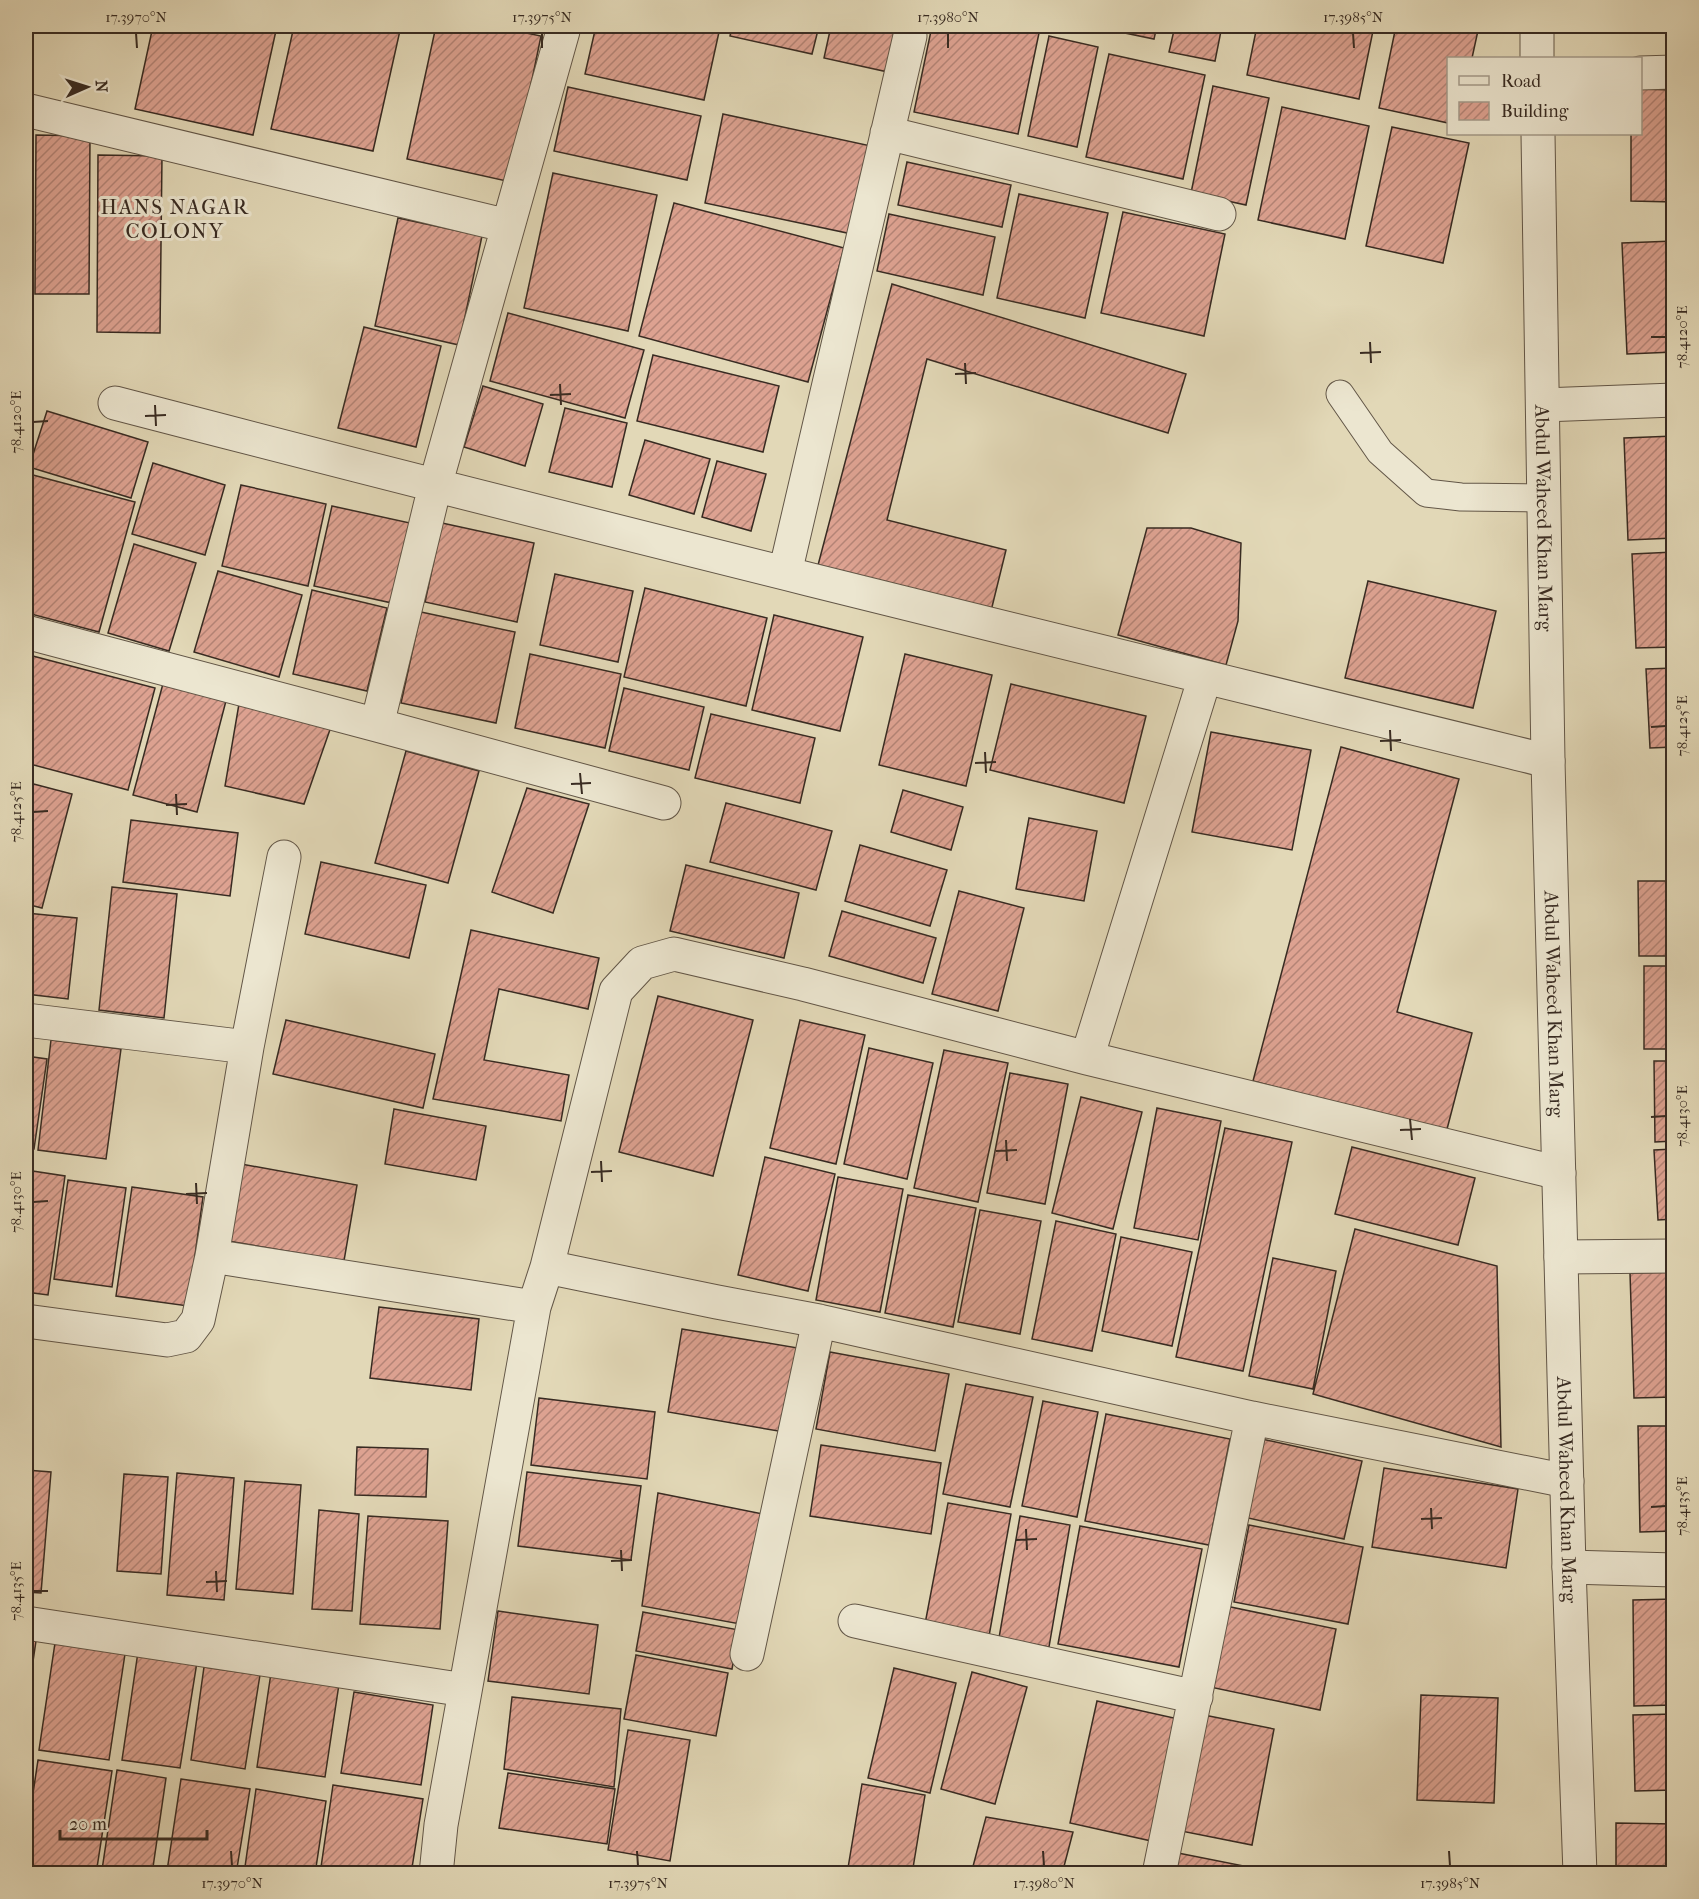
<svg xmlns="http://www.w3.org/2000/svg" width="1699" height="1899" font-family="'IM FELL French Canon',serif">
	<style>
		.building { fill: url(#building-hatch); stroke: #382b22; stroke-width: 1.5 }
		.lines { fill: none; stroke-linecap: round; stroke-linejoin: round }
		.service-casing { stroke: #625647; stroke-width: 29 }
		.minor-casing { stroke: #625647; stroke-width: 35 }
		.tertiary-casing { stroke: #625647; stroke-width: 35 }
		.service { stroke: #ece6d0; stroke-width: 27 }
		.minor { stroke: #ece6d0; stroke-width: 33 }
		.tertiary { stroke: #ece6d0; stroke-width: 33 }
		.ticks { fill: none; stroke: #382b22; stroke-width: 2 }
		.labels { text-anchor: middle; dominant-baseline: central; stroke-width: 6; stroke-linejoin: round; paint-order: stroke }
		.street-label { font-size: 20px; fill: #382b22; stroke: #ece6d0 }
		.neighbourhood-label { font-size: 21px; letter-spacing: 1.5px; fill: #382b22; stroke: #ece6d0 }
		.neatline { fill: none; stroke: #382b22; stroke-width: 2 }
		.ticks-label { font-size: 15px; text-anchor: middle; fill: #382b22 }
	</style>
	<defs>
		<pattern id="building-hatch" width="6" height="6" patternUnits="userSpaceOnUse" patternTransform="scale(1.5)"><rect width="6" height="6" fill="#dda291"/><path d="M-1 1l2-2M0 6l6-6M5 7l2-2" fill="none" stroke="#b48476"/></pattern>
	</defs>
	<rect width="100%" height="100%" fill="#e2d8b7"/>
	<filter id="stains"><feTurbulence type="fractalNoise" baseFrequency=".00333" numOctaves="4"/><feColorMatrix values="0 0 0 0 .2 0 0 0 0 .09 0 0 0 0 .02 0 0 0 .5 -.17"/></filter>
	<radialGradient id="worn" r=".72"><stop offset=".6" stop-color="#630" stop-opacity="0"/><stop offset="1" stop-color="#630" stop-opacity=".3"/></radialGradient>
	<path class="building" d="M 153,26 L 277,26 L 253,135 L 135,109 Z
		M 294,26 L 401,26 L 373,151 L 271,129 Z
		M 436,26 L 492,26 L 541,36 L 511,182 L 407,159 Z
		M 596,26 L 686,26 L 719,32 L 704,100 L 585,74 Z
		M 732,26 L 819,26 L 812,54 L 730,36 Z
		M 831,26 L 898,26 L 888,72 L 824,58 Z
		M 932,26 L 1004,26 L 1039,33 L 1018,134 L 914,112 Z
		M 1091,26 L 1157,26 L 1154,39 Z
		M 1175,26 L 1222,26 L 1215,61 L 1169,52 Z
		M 1257,26 L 1374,26 L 1359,99 L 1247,75 Z
		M 1396,26 L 1479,26 L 1472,58 L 1448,58 L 1448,123 L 1379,108 Z
		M 1049,36 L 1098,47 L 1077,147 L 1028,136 Z
		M 1109,54 L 1205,75 L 1183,179 L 1086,157 Z
		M 1213,86 L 1269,98 L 1246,205 L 1191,193 Z
		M 568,87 L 701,116 L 687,180 L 554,151 Z
		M 1640,89 L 1674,90 L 1674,202 L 1631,201 L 1631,134 L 1640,134 Z
		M 1282,107 L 1369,126 L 1345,239 L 1258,220 Z
		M 723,114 L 871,146 L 852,234 L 705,203 Z
		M 1392,127 L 1469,143 L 1443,263 L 1366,246 Z
		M 36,135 L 90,136 L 89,294 L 35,294 Z
		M 98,155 L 162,156 L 160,333 L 97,332 Z
		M 907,162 L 1011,185 L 1002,227 L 898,205 Z
		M 553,173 L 657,195 L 628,331 L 524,308 Z
		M 1019,194 L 1108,213 L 1085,318 L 997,298 Z
		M 674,203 L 844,248 L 808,382 L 639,336 Z
		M 1123,212 L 1225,234 L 1204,336 L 1101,313 Z
		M 889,214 L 995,237 L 983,295 L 877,271 Z
		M 398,218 L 482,236 L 459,345 L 375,326 Z
		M 1674,241 L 1674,352 L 1627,354 L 1622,243 Z
		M 892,284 L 1186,374 L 1168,433 L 927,359 L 887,520 L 1006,550 L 991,611 L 817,569 Z
		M 508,313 L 644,350 L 625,418 L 490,381 Z
		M 364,327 L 441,346 L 416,447 L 338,428 Z
		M 653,355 L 779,386 L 763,452 L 637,421 Z
		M 483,386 L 543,404 L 525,466 L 464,447 Z
		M 565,408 L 627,423 L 612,487 L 549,472 Z
		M 47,411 L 148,442 L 131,498 L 29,467 Z
		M 1674,436 L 1674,538 L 1628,540 L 1624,438 Z
		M 645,440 L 710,459 L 694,514 L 629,495 Z
		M 717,461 L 766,474 L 751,531 L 702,517 Z
		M 153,463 L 225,485 L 205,555 L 132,534 Z
		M 33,475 L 135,502 L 99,632 L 31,614 Z
		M 241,485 L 326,504 L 308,586 L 222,566 Z
		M 332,506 L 410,523 L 392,603 L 314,586 Z
		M 442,523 L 534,543 L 517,622 L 425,602 Z
		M 1147,528 L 1191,528 L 1241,543 L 1238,621 L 1226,665 L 1118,635 Z
		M 134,544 L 196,563 L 169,651 L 108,633 Z
		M 1674,552 L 1674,647 L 1636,648 L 1632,554 Z
		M 218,571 L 302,595 L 279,677 L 194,652 Z
		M 555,574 L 633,591 L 618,662 L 540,645 Z
		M 1368,581 L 1496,611 L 1473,708 L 1345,678 Z
		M 645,588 L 767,618 L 746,706 L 624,677 Z
		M 312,590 L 387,608 L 367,691 L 293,674 Z
		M 421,612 L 515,632 L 496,723 L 401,703 Z
		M 774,615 L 863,637 L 840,731 L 752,710 Z
		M 530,654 L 621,674 L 605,748 L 515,728 Z
		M 905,654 L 992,675 L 966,786 L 879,765 Z
		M 29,655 L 155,688 L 128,790 L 26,763 L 26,667 Z
		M 1674,668 L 1674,747 L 1650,748 L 1646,669 Z
		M 164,680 L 227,697 L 197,812 L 133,795 Z
		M 1011,684 L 1146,716 L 1124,803 L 990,770 Z
		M 624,688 L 704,707 L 689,770 L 609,751 Z
		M 240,698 L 333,721 L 304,804 L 225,786 Z
		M 711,714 L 815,738 L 800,803 L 695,778 Z
		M 1211,732 L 1311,750 L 1292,850 L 1192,832 Z
		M 1341,747 L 1459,779 L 1397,1012 L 1472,1033 L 1446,1133 L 1253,1081 Z
		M 406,751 L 479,771 L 448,883 L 375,863 Z
		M 26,782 L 72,794 L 42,908 L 26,904 Z
		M 527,788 L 589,804 L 553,913 L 492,892 Z
		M 903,790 L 963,807 L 951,850 L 891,832 Z
		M 726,803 L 832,831 L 816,890 L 710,862 Z
		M 1029,818 L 1097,831 L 1084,901 L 1016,889 Z
		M 131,820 L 238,833 L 230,896 L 123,882 Z
		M 860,845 L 947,870 L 930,926 L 845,901 Z
		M 321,862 L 426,885 L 409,958 L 305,934 Z
		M 686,865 L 799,893 L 784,958 L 670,931 Z
		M 1638,881 L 1674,881 L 1674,956 L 1639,956 Z
		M 112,887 L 177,894 L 164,1018 L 99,1010 Z
		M 959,891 L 1024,908 L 998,1011 L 932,994 Z
		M 842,911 L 936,938 L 923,983 L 829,956 Z
		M 26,913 L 77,918 L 68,999 L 26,994 Z
		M 471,930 L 599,958 L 588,1009 L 499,989 L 484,1060 L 569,1075 L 561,1121 L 433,1099 Z
		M 1644,966 L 1674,966 L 1674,1049 L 1644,1049 Z
		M 658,996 L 753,1020 L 713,1176 L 619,1152 Z
		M 286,1020 L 435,1054 L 423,1108 L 273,1074 Z
		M 800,1020 L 865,1035 L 836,1164 L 770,1148 Z
		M 51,1040 L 121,1049 L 106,1159 L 38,1150 Z
		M 869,1048 L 933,1063 L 907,1179 L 844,1164 Z
		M 944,1050 L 1008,1063 L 978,1202 L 914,1188 Z
		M 26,1056 L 47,1059 L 34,1149 L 26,1148 Z
		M 1654,1061 L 1674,1061 L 1674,1141 L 1655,1142 Z
		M 1010,1073 L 1068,1084 L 1045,1204 L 987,1193 Z
		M 1081,1097 L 1142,1112 L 1113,1229 L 1052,1213 Z
		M 1157,1108 L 1221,1121 L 1198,1240 L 1134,1228 Z
		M 394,1109 L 486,1126 L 476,1180 L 385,1164 Z
		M 1225,1128 L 1292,1142 L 1243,1371 L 1176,1357 Z
		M 1352,1147 L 1475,1178 L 1458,1245 L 1335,1214 Z
		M 1674,1149 L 1674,1219 L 1658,1220 L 1654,1150 Z
		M 765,1157 L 835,1174 L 808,1291 L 738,1275 Z
		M 241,1164 L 357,1185 L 344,1261 L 228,1241 Z
		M 26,1170 L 65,1176 L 48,1295 L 26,1292 Z
		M 838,1177 L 903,1189 L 880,1312 L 816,1300 Z
		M 68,1180 L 126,1188 L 112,1287 L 54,1279 Z
		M 132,1187 L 203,1197 L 188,1306 L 116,1296 Z
		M 908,1195 L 976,1208 L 953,1327 L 885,1313 Z
		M 980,1210 L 1041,1221 L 1020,1334 L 958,1322 Z
		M 1056,1221 L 1116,1234 L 1092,1351 L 1032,1339 Z
		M 1355,1229 L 1497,1266 L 1501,1447 L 1313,1394 Z
		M 1121,1237 L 1192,1252 L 1172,1346 L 1102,1331 Z
		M 1273,1258 L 1336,1271 L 1313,1389 L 1249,1376 Z
		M 1674,1272 L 1674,1397 L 1634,1398 L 1630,1273 Z
		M 379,1307 L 479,1319 L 471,1390 L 370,1378 Z
		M 682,1329 L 804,1349 L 790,1433 L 668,1412 Z
		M 830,1352 L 949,1374 L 935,1451 L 816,1429 Z
		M 966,1384 L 1033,1397 L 1010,1507 L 943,1494 Z
		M 539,1398 L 655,1412 L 647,1479 L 531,1465 Z
		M 1043,1401 L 1098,1412 L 1077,1517 L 1022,1506 Z
		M 1106,1414 L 1230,1439 L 1209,1545 L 1085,1521 Z
		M 1638,1426 L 1674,1426 L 1674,1531 L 1640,1532 Z
		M 1257,1438 L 1362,1461 L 1344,1539 L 1239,1516 Z
		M 821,1445 L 941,1463 L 931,1534 L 810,1516 Z
		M 357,1447 L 428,1449 L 426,1497 L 355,1495 Z
		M 1384,1468 L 1518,1489 L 1506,1568 L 1372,1547 Z
		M 26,1470 L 51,1472 L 41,1593 L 26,1592 Z
		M 527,1472 L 641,1486 L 631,1560 L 518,1546 Z
		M 177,1473 L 234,1478 L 224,1600 L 167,1595 Z
		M 124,1474 L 168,1477 L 161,1574 L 117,1571 Z
		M 245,1481 L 301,1485 L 293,1594 L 236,1589 Z
		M 658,1493 L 768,1515 L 740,1624 L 642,1606 Z
		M 948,1503 L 1011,1514 L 989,1636 L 925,1624 Z
		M 319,1510 L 359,1514 L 352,1611 L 312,1609 Z
		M 368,1516 L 448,1521 L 440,1629 L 360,1624 Z
		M 1020,1516 L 1070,1525 L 1049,1647 L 999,1638 Z
		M 1249,1525 L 1363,1547 L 1348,1624 L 1234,1602 Z
		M 1080,1526 L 1202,1549 L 1179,1667 L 1058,1644 Z
		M 1674,1599 L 1674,1705 L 1634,1706 L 1633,1600 Z
		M 1226,1606 L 1336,1629 L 1320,1710 L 1210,1687 Z
		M 498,1611 L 598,1625 L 589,1694 L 488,1681 Z
		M 643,1612 L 739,1630 L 732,1669 L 636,1651 Z
		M 26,1640 L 36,1641 L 26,1709 Z
		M 55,1643 L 125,1654 L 109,1760 L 39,1750 Z
		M 138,1652 L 197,1662 L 180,1768 L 122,1760 Z
		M 636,1655 L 728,1673 L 716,1736 L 624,1719 Z
		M 204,1667 L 260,1675 L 245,1769 L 191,1760 Z
		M 894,1668 L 956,1683 L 930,1793 L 868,1778 Z
		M 972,1672 L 1027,1687 L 995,1804 L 941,1789 Z
		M 271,1673 L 339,1684 L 325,1777 L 257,1767 Z
		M 354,1692 L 433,1705 L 421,1785 L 341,1773 Z
		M 1421,1695 L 1498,1698 L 1494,1803 L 1417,1800 Z
		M 512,1697 L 621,1709 L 614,1787 L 504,1769 Z
		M 1097,1701 L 1183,1720 L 1156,1842 L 1070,1823 Z
		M 1674,1714 L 1674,1790 L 1635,1791 L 1633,1715 Z
		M 1204,1715 L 1274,1729 L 1252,1845 L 1181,1831 Z
		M 628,1730 L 690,1740 L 670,1861 L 608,1850 Z
		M 38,1760 L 112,1771 L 96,1874 L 46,1874 L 26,1870 L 26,1840 Z
		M 117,1770 L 166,1778 L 152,1874 L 125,1874 L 102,1870 Z
		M 508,1773 L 615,1789 L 607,1844 L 499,1828 Z
		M 181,1779 L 250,1789 L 236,1874 L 182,1874 L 167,1871 Z
		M 862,1784 L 925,1795 L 912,1874 L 847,1874 Z
		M 333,1785 L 423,1799 L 411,1874 L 320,1874 Z
		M 256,1789 L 326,1801 L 315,1874 L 244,1874 Z
		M 986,1817 L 1073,1832 L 1062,1874 L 971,1874 Z
		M 1616,1823 L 1674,1824 L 1674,1874 L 1616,1874 Z
		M 1178,1853 L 1259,1869 L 1258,1874 L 1173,1874 Z"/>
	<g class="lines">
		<defs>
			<path id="service" d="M 1340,394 L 1380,452 L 1426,493 L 1461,497 L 1544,498"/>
			<path id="minor" d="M 1640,73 L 1674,72
				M 26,110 L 508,226
				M 887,133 L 1219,214
				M 115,403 C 591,527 1070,644 1548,761
				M 1543,405 L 1674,400
				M 785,573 L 910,36
				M 26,632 L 377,725 L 664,803
				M 377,725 L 435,486 L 563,31 L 562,26
				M 26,1020 L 247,1047
				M 1087,1058 L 1205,677
				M 212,1256 L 534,1307
				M 1561,1257 L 1674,1256
				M 547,1267 L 717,1302 L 819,1321 L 1252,1418 L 1567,1481
				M 26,1321 L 167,1340 L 186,1336 L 198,1320 L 212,1256 L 247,1047 L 284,857
				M 1569,1567 L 1674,1570
				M 855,1621 L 1196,1697
				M 26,1623 L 465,1690
				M 747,1654 L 819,1321
				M 436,1874 L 441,1825 L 534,1307 L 547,1267 L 616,991 L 642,963 L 674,954 L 803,984 L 1087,1058 L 1559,1173
				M 1159,1874 L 1252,1418"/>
			<g id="tertiary">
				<path d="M 1537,26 L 1537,58"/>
				<path id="s1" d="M 1538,134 L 1548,761 L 1569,1567 L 1580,1874"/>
			</g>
		</defs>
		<use href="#service" class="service-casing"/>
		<use href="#minor" class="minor-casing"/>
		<use href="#tertiary" class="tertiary-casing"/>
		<use href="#service" class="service"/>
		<use href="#minor" class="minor"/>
		<use href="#tertiary" class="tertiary"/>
	</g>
	<path class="ticks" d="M 136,33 L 137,48M 542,33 L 542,48M 948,33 L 948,48M 1353,33 L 1354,48M 1651,337 L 1666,337M 1370,342 L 1371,363M 1360,353 L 1381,352M 965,363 L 966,384M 955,374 L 976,373M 560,384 L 561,405M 550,395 L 571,394M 155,405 L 156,426M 145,416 L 166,415M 33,422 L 48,421M 1651,727 L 1666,726M 1390,730 L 1391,751M 1380,741 L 1401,740M 985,752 L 986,773M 975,763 L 996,762M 580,773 L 582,794M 571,784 L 591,783M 176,794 L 177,815M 166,805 L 187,804M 33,812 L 48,811M 1651,1117 L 1666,1116M 1410,1119 L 1412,1140M 1400,1130 L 1421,1129M 1006,1140 L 1007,1161M 996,1151 L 1017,1150M 601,1161 L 602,1182M 591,1172 L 612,1171M 196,1183 L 197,1204M 186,1194 L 207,1193M 33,1202 L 48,1201M 1651,1507 L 1666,1506M 1431,1508 L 1432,1529M 1421,1519 L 1442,1518M 1026,1529 L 1027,1550M 1016,1540 L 1037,1539M 621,1550 L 622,1571M 611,1561 L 632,1560M 216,1571 L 217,1592M 206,1582 L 227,1581M 33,1591 L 48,1591M 231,1851 L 232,1866M 637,1851 L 638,1866M 1043,1851 L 1044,1866M 1449,1851 L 1450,1866"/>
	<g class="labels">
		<g class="street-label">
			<text stroke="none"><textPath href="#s1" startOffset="384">Abdul Waheed Khan Marg</textPath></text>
			<text stroke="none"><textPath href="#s1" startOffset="870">Abdul Waheed Khan Marg</textPath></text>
			<text stroke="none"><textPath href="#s1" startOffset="1356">Abdul Waheed Khan Marg</textPath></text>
		</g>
		<g class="neighbourhood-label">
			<text x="175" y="207">HANS NAGAR<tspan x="175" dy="24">COLONY</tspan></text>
		</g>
	</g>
	<rect width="1699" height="1899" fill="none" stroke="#e2d8b7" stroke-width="66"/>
	<rect x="1447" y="57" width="195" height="78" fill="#ece6d0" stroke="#a49b8a" stroke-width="1.5"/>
	<rect x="1459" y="76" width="30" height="9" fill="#ece6d0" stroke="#a49b8a" stroke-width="1.5"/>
	<text x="1501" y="87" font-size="18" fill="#382b22">Road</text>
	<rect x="1459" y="102" width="30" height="18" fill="url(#building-hatch)" stroke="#a49b8a" stroke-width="1.5"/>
	<text x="1501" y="117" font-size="18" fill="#382b22">Building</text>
	<g transform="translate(87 87) rotate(87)" stroke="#ece6d0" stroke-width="4.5" paint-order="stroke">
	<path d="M0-4.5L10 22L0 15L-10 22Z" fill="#382b22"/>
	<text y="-9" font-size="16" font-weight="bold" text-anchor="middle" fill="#382b22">N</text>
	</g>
	<path d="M60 1830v9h147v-9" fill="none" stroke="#382b22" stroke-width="3"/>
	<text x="69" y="1830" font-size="18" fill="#382b22" stroke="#ece6d0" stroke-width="4.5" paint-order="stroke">20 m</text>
	<rect x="33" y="33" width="1633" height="1833" class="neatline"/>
	<g class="ticks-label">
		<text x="136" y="22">17.3970°N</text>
		<text x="542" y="22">17.3975°N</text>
		<text x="948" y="22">17.3980°N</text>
		<text x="1353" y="22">17.3985°N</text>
		<text transform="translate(1682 337) rotate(-90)" y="5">78.4120°E</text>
		<text transform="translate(16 422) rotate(-90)" y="5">78.4120°E</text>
		<text transform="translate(1682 726) rotate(-90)" y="5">78.4125°E</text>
		<text transform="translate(16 812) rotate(-90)" y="5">78.4125°E</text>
		<text transform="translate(1682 1116) rotate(-90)" y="5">78.4130°E</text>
		<text transform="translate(16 1202) rotate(-90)" y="5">78.4130°E</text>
		<text transform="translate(1682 1506) rotate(-90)" y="5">78.4135°E</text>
		<text transform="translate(16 1591) rotate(-90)" y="5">78.4135°E</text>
		<text x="232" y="1888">17.3970°N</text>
		<text x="638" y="1888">17.3975°N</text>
		<text x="1044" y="1888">17.3980°N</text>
		<text x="1450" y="1888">17.3985°N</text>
	</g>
	<rect width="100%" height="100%" filter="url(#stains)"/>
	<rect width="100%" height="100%" fill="url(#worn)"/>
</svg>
